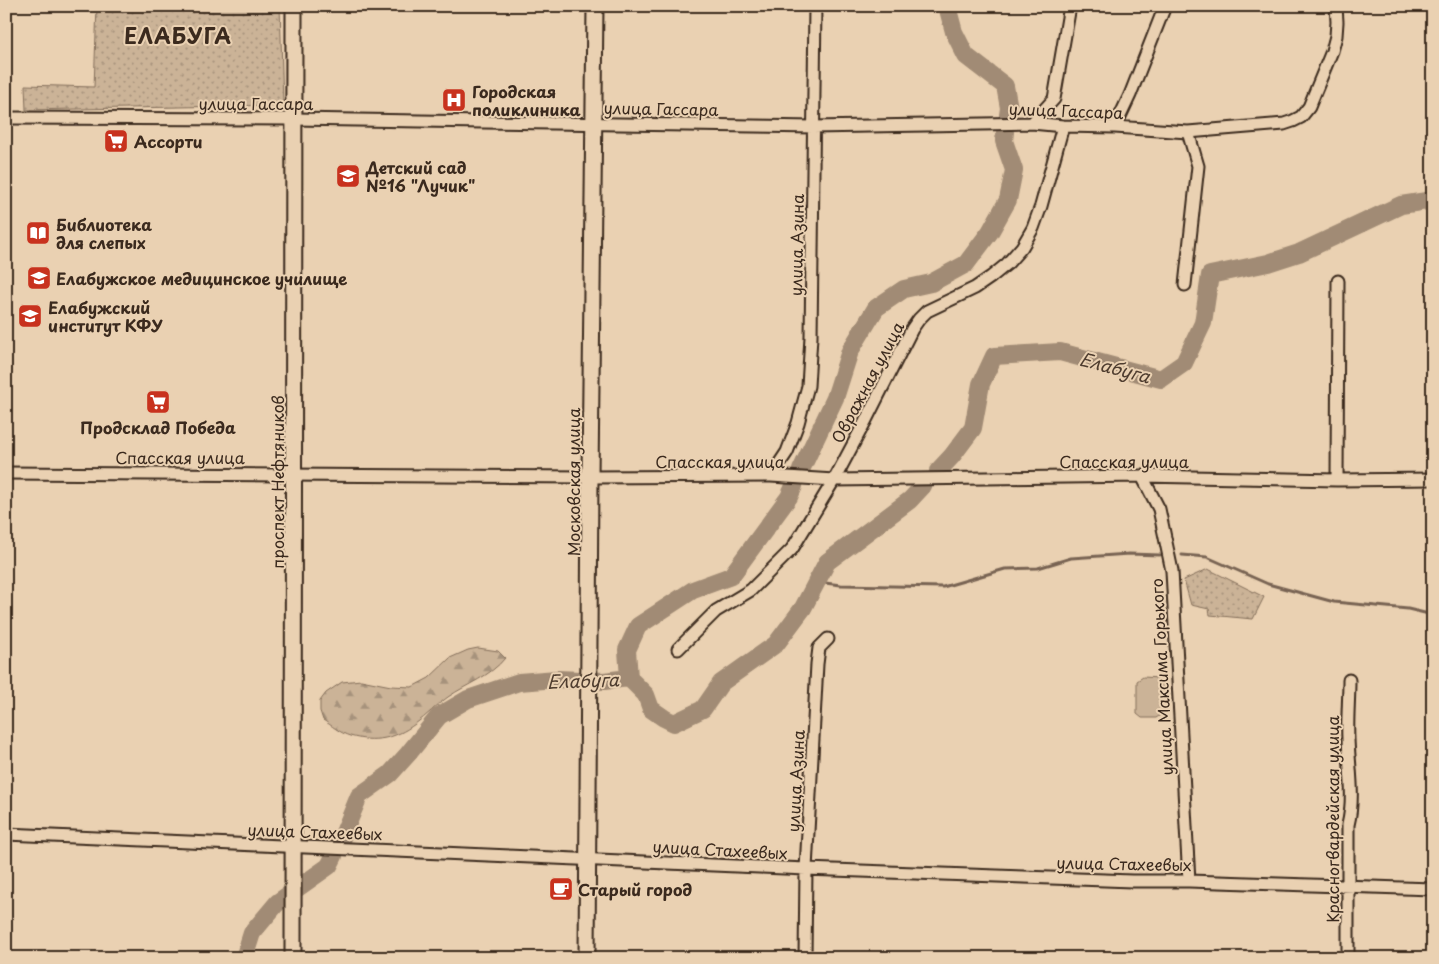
<svg xmlns="http://www.w3.org/2000/svg" width="1439" height="964" font-family="'Playpen Sans',sans-serif">
	<style>
		.grass { fill: url(#grass-dots); stroke: #836e5a }
		.forest { fill: url(#forest-firs); stroke: #836e5a }
		.pitch { fill: #cbb397; stroke: #836e5a }
		.lines { fill: none; stroke-linecap: round; stroke-linejoin: round }
		.stream { stroke: #786452; stroke-width: 3 }
		.river { stroke: #a18b74; stroke-width: 18 }
		.minor-casing { stroke: #3b2a1e; stroke-width: 15 }
		.major-casing { stroke: #3b2a1e; stroke-width: 19 }
		.minor { stroke: #ead1b2; stroke-width: 11 }
		.major { stroke: #ead1b2; stroke-width: 15 }
		.labels { text-anchor: middle; dominant-baseline: central; stroke-width: 4; stroke-linejoin: round; paint-order: stroke }
		.poi-label { font-size: 16px; font-weight: bold; fill: #3b2a1e; stroke: #ead1b2; text-anchor: start }
		.street-label { font-size: 16px; fill: #3b2a1e; stroke: #ead1b2 }
		.water-label { font-size: 18px; font-style: italic; fill: #4f3d2f; stroke: #ead1b2 }
		.district-label { font-size: 21px; font-weight: bold; letter-spacing: 1px; fill: #3b2a1e; stroke: #ead1b2 }
	</style>
	<defs>
		<pattern id="grass-dots" width="8" height="8" patternUnits="userSpaceOnUse" patternTransform="scale(1.25)"><rect width="8" height="8" fill="#cbb397"/><path d="M2 2h.1M6 6h.1" fill="none" stroke="#a6927b" stroke-width="1.8" stroke-linecap="round"/></pattern>
		<pattern id="forest-firs" width="22" height="20" patternUnits="userSpaceOnUse" patternTransform="scale(1.25)"><rect width="22" height="20" fill="#cbb397"/><path d="M5 1l3.5 6h-7zM16 11l3.5 6h-7z" fill="#a6927b"/></pattern>
	</defs>
	<rect width="100%" height="100%" fill="#ead1b2"/>
	<filter id="ink" filterUnits="userSpaceOnUse"><feTurbulence type="fractalNoise" baseFrequency=".02" numOctaves="2"/><feDisplacementMap in="SourceGraphic" scale="10" xChannelSelector="R" yChannelSelector="G"/><feConvolveMatrix kernelMatrix="1 2 1 2 8 2 1 2 1" color-interpolation-filters="sRGB"/></filter>
	<g filter="url(#ink)">
		<path class="grass" d="M 97,6 L 280,6 L 283,105 L 26,110 L 25,85 L 94,87 Z
			M 1208,569 L 1264,597 L 1253,619 L 1210,615 L 1209,609 L 1191,605 L 1184,580 Z"/>
		<path class="forest" d="M 478,648 L 498,651 L 505,658 C 491,676 467,684 448,697 C 436,705 427,716 415,724 C 395,739 374,743 350,736 C 340,733 331,725 323,720 L 320,711 L 320,701 L 326,693 L 342,682 L 361,680 L 391,686 L 412,687 L 429,678 L 450,658 L 468,650 Z"/>
		<path class="pitch" d="M 1143,677 L 1160,678 L 1162,682 L 1162,714 L 1156,718 L 1142,718 L 1137,714 L 1137,681 Z"/>
		<g class="lines">
			<path class="stream" d="M 1182,555 L 1207,557 L 1268,584 L 1334,602 L 1408,609 L 1433,615
				M 817,582 L 841,585 L 943,587 L 1005,569 L 1038,568 L 1071,558 L 1129,554 L 1160,555"/>
			<path class="river" d="M 947,6 L 954,32 L 966,56 L 1005,86 L 1009,108 L 1008,115
				M 801,470 L 835,398 L 850,351 L 876,308 L 904,289 L 931,283 L 966,264 L 990,232 L 1008,200 L 1014,170 L 1004,141 L 1005,132
				M 938,471 L 952,456 L 973,428 L 981,384 L 994,356 L 1060,352 L 1161,379 L 1184,363 L 1203,323 L 1210,275 L 1268,263 L 1299,253 L 1401,205 L 1433,200
				M 629,678 L 627,650 L 638,626 L 693,590 L 731,576 L 789,497 L 794,486
				M 341,840 L 359,796 L 390,774 L 408,754 L 439,716 L 468,699 L 519,682 L 557,679 L 604,681 L 629,678 L 646,695 L 651,709 L 664,718 L 674,723 L 703,709 L 721,683 L 776,644 L 803,608 L 827,562 L 910,500 L 923,486
				M 244,958 L 252,933 L 278,902 L 329,866 L 334,856"/>
			<defs>
				<path id="minor" d="M 6,118 L 293,119 L 813,127 L 1032,123 L 1063,126 L 1115,127 L 1188,132 L 1284,124 L 1293,121 L 1301,117 L 1309,107 L 1332,51 L 1336,36 L 1337,22 L 1336,6
					M 1032,123 L 1054,99 L 1070,6
					M 1115,127 L 1130,95 L 1165,6
					M 1185,285 L 1198,166 L 1188,132
					M 6,473 L 590,477 L 771,476 L 834,480 L 1142,476 L 1337,480 L 1433,479
					M 771,476 L 787,452 L 798,423 L 808,386 L 811,337 L 815,6
					M 1142,476 L 1159,509 L 1172,571 L 1189,881
					M 1337,480 L 1338,281
					M 678,649 L 716,611 L 751,590 L 792,549 L 834,480 L 865,422 L 912,329 L 919,319 L 927,311 L 975,288 L 991,277 L 1007,264 L 1022,247 L 1033,228 L 1041,206 L 1063,126
					M 6,834 L 806,869 L 1132,881 L 1189,881 L 1433,889
					M 805,958 L 806,869 L 817,664 L 819,648 L 828,639
					M 1348,958 L 1348,825 C 1355,797 1349,768 1348,739 C 1347,720 1349,700 1349,680"/>
				<path id="major" d="M 293,958 L 294,6
					M 587,958 L 590,477 L 595,6"/>
			</defs>
			<use href="#minor" class="minor-casing"/>
			<use href="#major" class="major-casing"/>
			<use href="#minor" class="minor"/>
			<use href="#major" class="major"/>
		</g>
	</g>
	<defs>
		<symbol id="hospital-square" viewBox="-11 -11 22 22"><rect x="-9" y="-9" width="18" height="18" rx="4" fill="#c8321e" stroke="#ead1b2"/><path d="M-5-5h3v3.5h4V-5h3V5h-3V1.5h-4V5h-3Z" fill="#fff"/></symbol>
		<symbol id="supermarket-square" viewBox="-11 -11 22 22"><rect x="-9" y="-9" width="18" height="18" rx="4" fill="#c8321e" stroke="#ead1b2"/><path d="M-6-5.5h2.5l.6 2H6L4.5 2H-2.5L-4.4-4H-6ZM-1.5 3.2a1.3 1.3 0 1 0 .1 0ZM3 3.2a1.3 1.3 0 1 0 .1 0Z" fill="#fff"/></symbol>
		<symbol id="school-square" viewBox="-11 -11 22 22"><rect x="-9" y="-9" width="18" height="18" rx="4" fill="#c8321e" stroke="#ead1b2"/><path d="M0-5L7-2L0 1L-7-2ZM-4 1L0 2.5L4 1V4Q0 6-4 4Z" fill="#fff"/></symbol>
		<symbol id="library-square" viewBox="-11 -11 22 22"><rect x="-9" y="-9" width="18" height="18" rx="4" fill="#c8321e" stroke="#ead1b2"/><path d="M-6-4Q-3-5.5-.7-3.5V5Q-3 3-6 4ZM6-4Q3-5.5 .7-3.5V5Q3 3 6 4Z" fill="#fff"/></symbol>
		<symbol id="university-square" viewBox="-11 -11 22 22"><rect x="-9" y="-9" width="18" height="18" rx="4" fill="#c8321e" stroke="#ead1b2"/><path d="M0-5L7-2L0 1L-7-2ZM-4 1L0 2.5L4 1V4Q0 6-4 4Z" fill="#fff"/></symbol>
		<symbol id="cafe-square" viewBox="-11 -11 22 22"><rect x="-9" y="-9" width="18" height="18" rx="4" fill="#c8321e" stroke="#ead1b2"/><path d="M-5.5-4.5H6V0H3Q3 3.5 0 3.5H-2.5Q-5.5 3.5-5.5 0ZM3-3.2v2h1.7v-2ZM-6 4.5H4V6H-6Z" fill="#fff"/></symbol>
	</defs>
	<g fill-rule="evenodd">
		<use href="#hospital-square" x="440" y="86" width="28" height="28"/>
		<use href="#supermarket-square" x="102" y="127" width="28" height="28"/>
		<use href="#school-square" x="334" y="162" width="28" height="28"/>
		<use href="#library-square" x="24" y="219" width="28" height="28"/>
		<use href="#university-square" x="25" y="264" width="28" height="28"/>
		<use href="#university-square" x="16" y="302" width="28" height="28"/>
		<use href="#supermarket-square" x="144" y="388" width="28" height="28"/>
		<use href="#cafe-square" x="547" y="875" width="28" height="28"/>
	</g>
	<g class="labels">
		<g class="poi-label">
			<text x="472" y="91">Городская<tspan x="472" dy="18">поликлиника</tspan></text>
			<text x="134" y="141">Ассорти</text>
			<text x="366" y="167">Детский сад<tspan x="366" dy="18">№16 "Лучик"</tspan></text>
			<text x="56" y="224">Библиотека<tspan x="56" dy="18">для слепых</tspan></text>
			<text x="56" y="278">Елабужское медицинское училище</text>
			<text x="48" y="307">Елабужский<tspan x="48" dy="18">институт КФУ</tspan></text>
			<text x="158" y="427" text-anchor="middle">Продсклад Победа</text>
			<text x="578" y="889">Старый город</text>
		</g>
		<g class="street-label">
			<text x="256" y="103">улица Гассара</text>
			<text transform="translate(661 108) rotate(1)">улица Гассара</text>
			<text transform="translate(1066 110) rotate(2)">улица Гассара</text>
			<text transform="translate(796 245) rotate(-89)">улица Азина</text>
			<text transform="translate(867 382) rotate(-62)">Овражная улица</text>
			<text x="180" y="457">Спасская улица</text>
			<text x="720" y="461">Спасская улица</text>
			<text x="1124" y="461">Спасская улица</text>
			<text transform="translate(277 482) rotate(-90)">проспект Нефтяников</text>
			<text transform="translate(573 482) rotate(-90)">Московская улица</text>
			<text transform="translate(1161 677) rotate(-93)">улица Максима Горького</text>
			<text transform="translate(795 781) rotate(-87)">улица Азина</text>
			<text transform="translate(1332 819) rotate(-90)">Красногвардейская улица</text>
			<text transform="translate(315 831) rotate(2)">улица Стахеевых</text>
			<text transform="translate(720 849) rotate(3)">улица Стахеевых</text>
			<text transform="translate(1124 863) rotate(1)">улица Стахеевых</text>
		</g>
		<g class="water-label">
			<text transform="translate(1115 367) rotate(15)">Елабуга</text>
			<text transform="translate(583 680) rotate(-2)">Елабуга</text>
		</g>
		<g class="district-label">
			<text x="178" y="35">ЕЛАБУГА</text>
		</g>
	</g>
	<rect width="1439" height="964" fill="none" stroke="#ead1b2" stroke-width="25"/>
	<rect x="12" y="12" width="1414" height="939" fill="none" stroke="#3b2a1e" stroke-width="2" filter="url(#ink)"/>
</svg>
